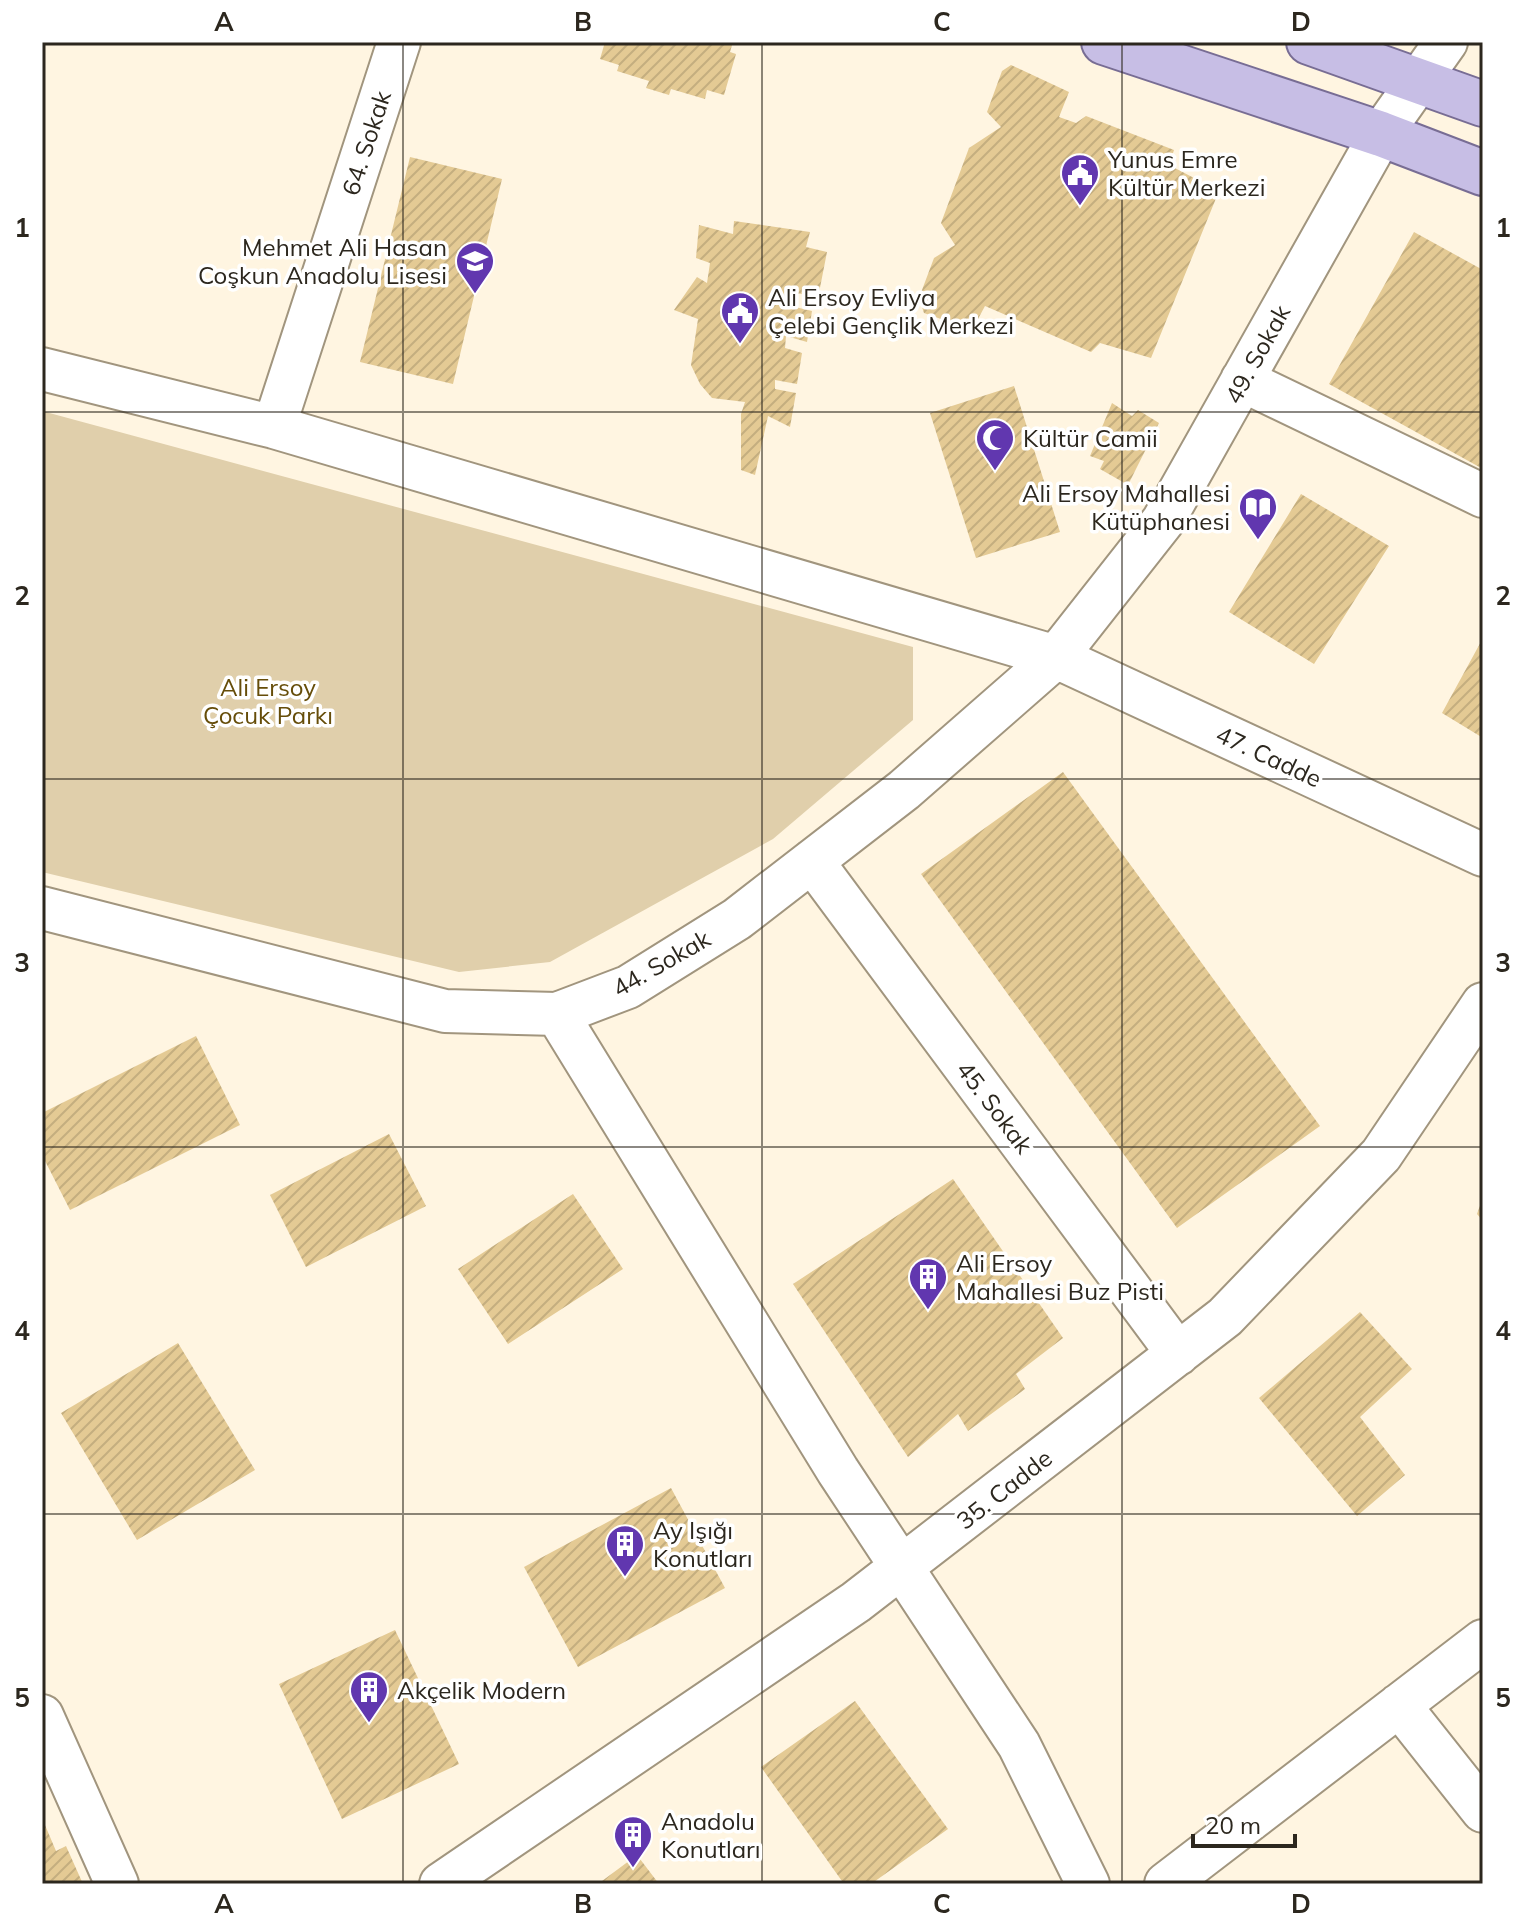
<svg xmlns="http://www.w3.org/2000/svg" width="1525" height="1926" font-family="Mulish,sans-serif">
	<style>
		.green { fill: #e0cfab }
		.building { fill: url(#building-hatch) }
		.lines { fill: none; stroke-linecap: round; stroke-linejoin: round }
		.minor-casing { stroke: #a1957e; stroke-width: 46 }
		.major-casing { stroke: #786d94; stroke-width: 48 }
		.minor { stroke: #fff; stroke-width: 42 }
		.major { stroke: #c7bee5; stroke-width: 44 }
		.grid { fill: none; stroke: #2c271e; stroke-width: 2; stroke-opacity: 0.55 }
		.labels { text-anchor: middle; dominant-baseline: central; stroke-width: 7; stroke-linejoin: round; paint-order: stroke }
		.street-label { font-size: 24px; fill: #2c271e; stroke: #fff }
		.poi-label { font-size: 24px; fill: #2c271e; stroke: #fff; text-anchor: start }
		.park-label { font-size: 24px; fill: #664d09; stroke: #fff }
		.neatline { fill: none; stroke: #2c271e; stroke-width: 3 }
		.grid-label { font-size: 26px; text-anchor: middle; font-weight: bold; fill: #2c271e }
	</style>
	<defs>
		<pattern id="building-hatch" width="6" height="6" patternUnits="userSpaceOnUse" patternTransform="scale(2)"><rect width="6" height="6" fill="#e4ca94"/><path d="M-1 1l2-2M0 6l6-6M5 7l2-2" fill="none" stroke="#c4ae7f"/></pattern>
	</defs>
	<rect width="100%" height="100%" fill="#fff5e1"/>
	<path class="green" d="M 42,411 L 913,647 L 913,720 L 773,839 L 550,962 L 459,972 L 42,872 Z"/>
	<path class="building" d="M 605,42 L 733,42 L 730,52 L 736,54 L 724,95 L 707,90 L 705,99 L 671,89 L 669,95 L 646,88 L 649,81 L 617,71 L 619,65 L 600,59 Z
		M 1011,65 L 1069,92 L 1059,117 L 1076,123 L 1086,116 L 1174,150 L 1169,165 L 1219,191 L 1151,358 L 1100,343 L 1091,352 L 985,306 L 972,330 L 924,313 L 919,298 L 934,258 L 955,245 L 941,223 L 969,148 L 1001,127 L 987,112 L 1002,71 Z
		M 410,157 L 502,179 L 453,384 L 360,362 Z
		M 734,221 L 810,232 L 806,247 L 827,252 L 818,298 L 793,292 L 791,306 L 812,311 L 807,342 L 786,336 L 785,348 L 802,353 L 797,384 L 775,380 L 775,389 L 796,393 L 790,427 L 768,416 L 755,475 L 741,470 L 741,414 L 745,402 L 712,398 L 700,384 L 691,365 L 698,319 L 674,310 L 697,277 L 707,283 L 710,263 L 696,258 L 699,225 L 733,234 Z
		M 1414,232 L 1483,270 L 1483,469 L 1329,384 Z
		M 1014,386 L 1060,532 L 976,558 L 930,413 Z
		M 1112,403 L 1132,416 L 1138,410 L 1159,423 L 1128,485 L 1100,469 L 1104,461 L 1090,456 Z
		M 1301,494 L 1389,546 L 1314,664 L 1229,612 Z
		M 1483,638 L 1483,738 L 1442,713 Z
		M 1063,772 L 1320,1126 L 1177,1228 L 921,874 Z
		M 196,1036 L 240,1125 L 70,1210 L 42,1155 L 42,1113 Z
		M 389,1134 L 426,1206 L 306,1267 L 270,1195 Z
		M 953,1179 L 1063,1338 L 1016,1374 L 1025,1389 L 968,1431 L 958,1414 L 908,1457 L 793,1284 Z
		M 573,1194 L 623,1269 L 508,1344 L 458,1269 Z
		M 1483,1197 L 1483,1221 L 1477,1214 Z
		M 1360,1312 L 1412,1369 L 1360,1417 L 1405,1475 L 1357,1516 L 1259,1398 Z
		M 178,1343 L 255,1470 L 137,1540 L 61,1413 Z
		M 671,1488 L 725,1588 L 578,1667 L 524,1567 Z
		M 395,1630 L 459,1764 L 342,1819 L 279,1684 Z
		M 855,1701 L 948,1829 L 871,1884 L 844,1884 L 761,1767 Z
		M 42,1818 L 56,1851 L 66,1846 L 83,1884 L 42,1884 Z
		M 637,1855 L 659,1884 L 598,1884 Z"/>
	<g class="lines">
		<defs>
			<path id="minor" d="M 42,369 L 274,427 L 1056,657 L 1483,855
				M 1242,380 L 1483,496
				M 274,427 L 399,42
				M 812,861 L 1178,1354
				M 42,908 L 445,1011 L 557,1014 L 628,987 L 737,919 L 904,790 L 1056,657 L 1163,521 L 1381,134 L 1446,42
				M 557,1014 L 838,1471 L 1019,1745 L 1088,1884
				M 1399,1705 L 1483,1811
				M 42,1716 L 117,1884
				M 441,1884 L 856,1602 L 1225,1317 L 1381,1155 L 1483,1004
				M 1166,1884 L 1483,1641"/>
			<path id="major" d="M 1104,42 L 1381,134 L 1483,173
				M 1309,42 L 1483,104"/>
		</defs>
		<use href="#minor" class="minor-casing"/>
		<use href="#major" class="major-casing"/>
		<use href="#minor" class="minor"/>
		<use href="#major" class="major"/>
	</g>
	<path class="grid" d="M 403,42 L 403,1884M 762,42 L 762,1884M 1122,42 L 1122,1884M 42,412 L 1483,412M 42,779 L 1483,779M 42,1147 L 1483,1147M 42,1514 L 1483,1514"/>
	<defs>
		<symbol id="civic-pin" viewBox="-11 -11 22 30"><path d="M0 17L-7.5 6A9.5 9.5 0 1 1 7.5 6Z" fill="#6137af" stroke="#fff"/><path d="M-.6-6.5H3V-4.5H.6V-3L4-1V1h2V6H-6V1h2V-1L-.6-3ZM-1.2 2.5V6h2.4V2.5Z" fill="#fff"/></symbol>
		<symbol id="school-pin" viewBox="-11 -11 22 30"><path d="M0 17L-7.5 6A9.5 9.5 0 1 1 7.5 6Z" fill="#6137af" stroke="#fff"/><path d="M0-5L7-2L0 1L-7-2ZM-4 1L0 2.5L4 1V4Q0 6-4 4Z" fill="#fff"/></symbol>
		<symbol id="mosque-pin" viewBox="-11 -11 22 30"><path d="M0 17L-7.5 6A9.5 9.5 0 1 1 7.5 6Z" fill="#6137af" stroke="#fff"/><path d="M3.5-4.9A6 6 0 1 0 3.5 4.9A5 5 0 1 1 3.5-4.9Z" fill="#fff"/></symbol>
		<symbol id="library-pin" viewBox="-11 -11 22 30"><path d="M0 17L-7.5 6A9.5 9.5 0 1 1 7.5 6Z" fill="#6137af" stroke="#fff"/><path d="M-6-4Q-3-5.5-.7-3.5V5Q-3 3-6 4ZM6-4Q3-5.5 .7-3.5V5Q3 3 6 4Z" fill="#fff"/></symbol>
		<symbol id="building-pin" viewBox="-11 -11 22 30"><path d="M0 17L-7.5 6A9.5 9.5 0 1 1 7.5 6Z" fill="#6137af" stroke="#fff"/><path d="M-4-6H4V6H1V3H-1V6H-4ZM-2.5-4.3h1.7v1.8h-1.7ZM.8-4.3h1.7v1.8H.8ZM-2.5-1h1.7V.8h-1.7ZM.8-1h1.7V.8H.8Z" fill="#fff"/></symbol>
	</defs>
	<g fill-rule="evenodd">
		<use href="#civic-pin" x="1058" y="151" width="44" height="60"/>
		<use href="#school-pin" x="453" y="239" width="44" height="60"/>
		<use href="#civic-pin" x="718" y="289" width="44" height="60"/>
		<use href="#mosque-pin" x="973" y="416" width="44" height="60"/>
		<use href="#library-pin" x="1236" y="485" width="44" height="60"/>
		<use href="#building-pin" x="906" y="1255" width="44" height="60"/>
		<use href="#building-pin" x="603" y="1522" width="44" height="60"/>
		<use href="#building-pin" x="347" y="1668" width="44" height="60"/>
		<use href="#building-pin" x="611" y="1813" width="44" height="60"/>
	</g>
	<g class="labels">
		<g class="street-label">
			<text transform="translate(366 143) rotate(-72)">64. Sokak</text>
			<text transform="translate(1257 354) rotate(-61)">49. Sokak</text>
			<text transform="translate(1269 756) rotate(25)">47. Cadde</text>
			<text transform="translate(661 963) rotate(-30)">44. Sokak</text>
			<text transform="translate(995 1107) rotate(53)">45. Sokak</text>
			<text transform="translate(1004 1489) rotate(-38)">35. Cadde</text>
		</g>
		<g class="poi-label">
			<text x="1108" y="159">Yunus Emre<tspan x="1108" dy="28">Kültür Merkezi</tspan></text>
			<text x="447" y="247" text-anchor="end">Mehmet Ali Hasan<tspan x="447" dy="28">Coşkun Anadolu Lisesi</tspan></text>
			<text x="768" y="297">Ali Ersoy Evliya<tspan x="768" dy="28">Çelebi Gençlik Merkezi</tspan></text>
			<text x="1023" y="438">Kültür Camii</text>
			<text x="1230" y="493" text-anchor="end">Ali Ersoy Mahallesi<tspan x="1230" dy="28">Kütüphanesi</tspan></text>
			<text x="956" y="1263">Ali Ersoy<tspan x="956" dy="28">Mahallesi̇ Buz Pisti</tspan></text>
			<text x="653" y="1530">Ay Işığı<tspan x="653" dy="28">Konutları</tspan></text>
			<text x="397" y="1690">Akçelik Modern</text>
			<text x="661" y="1821">Anadolu<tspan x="661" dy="28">Konutları</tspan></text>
		</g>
		<g class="park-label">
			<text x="268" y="687">Ali Ersoy<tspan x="268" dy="28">Çocuk Parkı</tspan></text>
		</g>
	</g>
	<rect width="1525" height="1926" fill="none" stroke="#ffffff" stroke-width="88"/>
	<path d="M1193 1834v12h102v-12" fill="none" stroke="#2c271e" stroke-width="4"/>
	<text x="1205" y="1834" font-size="24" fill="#2c271e" stroke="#ffffff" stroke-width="6" paint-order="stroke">20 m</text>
	<rect x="44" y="44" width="1437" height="1838" class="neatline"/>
	<g class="grid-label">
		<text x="224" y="31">A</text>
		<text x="583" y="31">B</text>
		<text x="942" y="31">C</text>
		<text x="1301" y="31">D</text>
		<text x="22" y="237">1</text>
		<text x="1503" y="237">1</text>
		<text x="22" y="605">2</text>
		<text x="1503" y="605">2</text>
		<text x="22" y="972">3</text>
		<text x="1503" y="972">3</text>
		<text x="22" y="1340">4</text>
		<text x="1503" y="1340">4</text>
		<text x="22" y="1707">5</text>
		<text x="1503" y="1707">5</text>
		<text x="224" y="1913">A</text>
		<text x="583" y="1913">B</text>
		<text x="942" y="1913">C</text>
		<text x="1301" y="1913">D</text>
	</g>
</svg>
